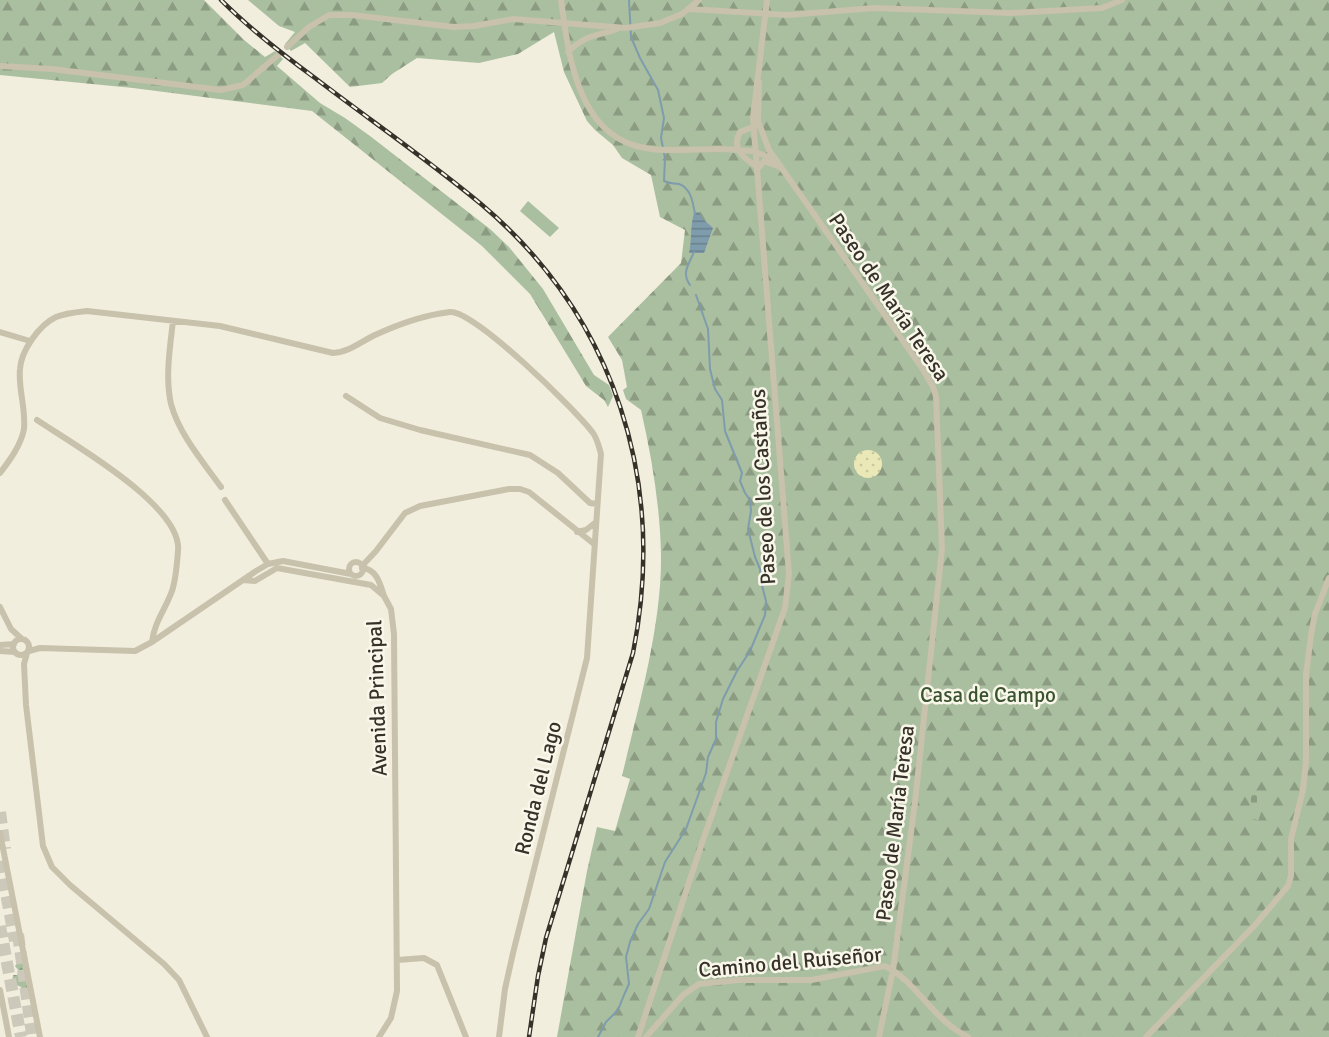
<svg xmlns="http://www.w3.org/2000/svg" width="1329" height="1037" font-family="Signika,sans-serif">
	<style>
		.grass { fill: #aabf9f }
		.forest { fill: url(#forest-firs) }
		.sand { fill: url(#sand-dots) }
		.cemetery { fill: url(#cemetery-stones) }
		.garden { fill: url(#garden-dots) }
		.water { fill: url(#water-rules) }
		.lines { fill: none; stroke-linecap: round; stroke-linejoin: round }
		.stream { stroke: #7f9cac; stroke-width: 2 }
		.highway-tunnel { stroke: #ccc8ba; stroke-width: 12; stroke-dasharray: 12 6; stroke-linecap: butt }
		.street { stroke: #c8c1ab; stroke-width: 6 }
		.rail-casing { stroke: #363229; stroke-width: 4.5 }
		.rail { stroke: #f9f7ea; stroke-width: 2; stroke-dasharray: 7; stroke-linecap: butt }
		.labels { text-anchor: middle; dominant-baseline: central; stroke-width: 5; stroke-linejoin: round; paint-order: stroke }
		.street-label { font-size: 21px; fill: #363229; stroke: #f9f7ea }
		.park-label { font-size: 21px; fill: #3a532f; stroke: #f9f7ea }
	</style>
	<defs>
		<pattern id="forest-firs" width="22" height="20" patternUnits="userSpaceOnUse" patternTransform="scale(1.5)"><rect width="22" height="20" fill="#aabf9f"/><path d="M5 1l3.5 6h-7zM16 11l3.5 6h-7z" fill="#8b9c82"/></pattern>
		<pattern id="sand-dots" width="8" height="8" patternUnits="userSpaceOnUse" patternTransform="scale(1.5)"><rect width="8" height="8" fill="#eae8b7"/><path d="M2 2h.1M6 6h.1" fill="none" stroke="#c9c79d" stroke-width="1.8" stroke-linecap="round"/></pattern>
		<pattern id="cemetery-stones" width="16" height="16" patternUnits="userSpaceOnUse" patternTransform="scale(1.5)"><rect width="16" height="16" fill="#aabf9f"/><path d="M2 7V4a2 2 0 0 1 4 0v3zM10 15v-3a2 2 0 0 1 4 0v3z" fill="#8b9c82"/></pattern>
		<pattern id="garden-dots" width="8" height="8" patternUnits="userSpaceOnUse" patternTransform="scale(1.5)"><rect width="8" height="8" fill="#aabf9f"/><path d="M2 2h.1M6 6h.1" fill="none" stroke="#8b9c82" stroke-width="1.8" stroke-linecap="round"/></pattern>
		<pattern id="water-rules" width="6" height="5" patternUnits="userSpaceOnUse" patternTransform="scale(1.5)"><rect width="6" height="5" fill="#7f9cac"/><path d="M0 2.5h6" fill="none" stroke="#69808c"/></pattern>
	</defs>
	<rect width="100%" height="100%" fill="#f1eede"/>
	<path class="grass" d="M 528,201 L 559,228 L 550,237 L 520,211 Z"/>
	<path class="forest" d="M 0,0 L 204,0 L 244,40 L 265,57 L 275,51 L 283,59 L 277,66 L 320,103 L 345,118 L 370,136 L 490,229 L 509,247 L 543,289 L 594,375 L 609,385 L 613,396 L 608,407 L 604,400 L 586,386 L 530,294 L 482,246 L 312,111 L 133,88 L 0,75 Z
		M 248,0 L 1329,0 L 1329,1037 L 557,1037 L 587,871 L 597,827 L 615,831 L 630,779 L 622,776 C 638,708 662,625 661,555 C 660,506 652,458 641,410 L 626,399 L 623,390 L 627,387 L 622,360 L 608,337 L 681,263 L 685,230 L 660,217 L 651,175 L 622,158 L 613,145 L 595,130 L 587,121 L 564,72 L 554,32 L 518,54 L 479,63 L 417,58 L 392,74 L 382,83 L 350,87 L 305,43 L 291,51 L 285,44 L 295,32 L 279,26 Z"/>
	<path class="sand" d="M854 464a14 14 0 1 1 28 0a14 14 0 1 1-28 0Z"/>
	<path class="cemetery" d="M 1253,791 L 1267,796 L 1258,821 L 1249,818 L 1254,806 L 1249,804 Z"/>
	<path class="garden" d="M 21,954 L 28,990 L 23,991 L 21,987 L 12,983 L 13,975 L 17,975 L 19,971 L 15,966 L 19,961 L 17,956 Z"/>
	<path class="water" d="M 699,212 L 702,218 L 713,228 L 704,253 L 689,253 C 692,240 690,226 694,213 Z"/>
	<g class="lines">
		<path class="stream" d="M 629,0 L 631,37 L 640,58 L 658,90 L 664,118 L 661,138 L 665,158 L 664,181 C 670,184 673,183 679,184 C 691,188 693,203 695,214
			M 690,285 C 681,273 689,264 694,252
			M 598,1037 L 606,1022 L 618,1010 L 624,995 L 629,984 L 626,957 L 630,942 L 638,924 L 649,909 L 665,862 L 686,829 L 706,773 L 708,757 L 716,739 L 716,722 L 723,699 L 737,671 L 750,651 L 765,615 L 766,601 L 761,582 L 760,569 L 755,557 L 748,529 L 751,511 L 750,500 L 745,493 L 740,481 L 742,473 L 725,431 L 722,400 L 715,389 L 710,369 L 708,329 L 696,295"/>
		<path class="highway-tunnel" d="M 0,812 L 5,849
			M 0,861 L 15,941
			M 0,926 L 21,1037
			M 18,934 L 32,1034"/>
		<path class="street" d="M 561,0 C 568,51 576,129 636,146 C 662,153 692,149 718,149 C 730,149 742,151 754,151
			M 689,9 L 788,15 L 874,8 L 1011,13 L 1102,8 L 1122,0
			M 287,47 L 309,27 L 329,15 L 352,15 L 454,27 L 474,26 L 513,19 L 626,28 L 660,23 L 682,14 L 699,0
			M 568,52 C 586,34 595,37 617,29
			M 0,66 L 52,69 L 221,90 L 243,85 L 278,55
			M 759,82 L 758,121 L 769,150 L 922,368 L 933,387 L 936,396 L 942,549 L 915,802 L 893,970 L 879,1037
			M 753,127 L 740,132 C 731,148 743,158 756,166
			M 755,152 L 774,159
			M 757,170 L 764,161 L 780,167
			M 173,321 C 170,347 165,378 171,404 C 179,434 203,462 221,487
			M 0,332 L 30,341
			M 346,396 L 380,418 L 420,430 L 530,455 L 558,473 L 590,503 L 597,504
			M 37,420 C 71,443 183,506 178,551 C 177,564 176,579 172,591 C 165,610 154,623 152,642
			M 0,473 C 10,460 21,445 24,429 C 26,408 18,389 20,369 C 21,351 39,325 56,317 C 65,313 77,312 87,311 L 220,326 L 333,353 C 349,352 362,341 375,335 C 399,324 424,315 450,312 C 474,310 576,410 593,433 C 597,438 599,447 601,454 L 587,658 L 513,953 L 505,989 L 499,1037
			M 225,500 L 268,564
			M 577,532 L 586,530 L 596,522
			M349 569a7 7 0 1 1 14 0a7 7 0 1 1-14 0Z
			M 362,566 L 376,551 L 405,513 L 420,506 L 509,489 L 520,489 L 529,492 L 594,544
			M 362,568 C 377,569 380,584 384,596
			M 243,580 L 255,581 L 277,568 L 371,585 L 384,596 L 391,609 L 394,634 L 397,991 L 391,1018 L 379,1037
			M 0,607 L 11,629 L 22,639
			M13 647a8 8 0 1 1 16 0a8 8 0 1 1-16 0Z
			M 0,645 L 14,644
			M 0,651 L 15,652
			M 29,651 L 40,648 L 135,651 L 152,642 L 256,571 L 268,564 L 283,561 L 351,574
			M 27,653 L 24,664 L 26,705 L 43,846 L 52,867 L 70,885 L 164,964 L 179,980 L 207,1037
			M 0,833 L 40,1037
			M 397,960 L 424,958 L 437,965 L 466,1037
			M 0,990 L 9,1037
			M 638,1037 L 702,843 L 785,608 L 789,574 L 753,118 L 767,0
			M 646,1037 L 683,995 L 699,984 L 738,980 L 811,980 L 885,966 C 916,981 934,1021 968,1037
			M 1146,1037 L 1255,925 L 1288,886 L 1291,876 L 1291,839 L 1303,790 L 1306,761 L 1306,675 L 1311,635 L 1315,614 L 1329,578"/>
		<defs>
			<path id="rail" d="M 221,0 C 250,29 282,54 315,78 C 370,120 428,160 481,204 C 616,318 667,483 633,653 L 546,938 L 538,976 L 529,1037"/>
		</defs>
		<use href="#rail" class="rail-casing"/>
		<use href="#rail" class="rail"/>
	</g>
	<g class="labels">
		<g class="street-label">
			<text transform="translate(889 297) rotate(56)">Paseo de María Teresa</text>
			<text transform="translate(763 487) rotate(-93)">Paseo de los Castaños</text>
			<text transform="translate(377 698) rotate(-92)">Avenida Principal</text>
			<text transform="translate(538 788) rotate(-76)">Ronda del Lago</text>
			<text transform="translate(895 823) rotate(-83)">Paseo de María Teresa</text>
			<text transform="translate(790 962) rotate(-5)">Camino del Ruiseñor</text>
		</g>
		<g class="park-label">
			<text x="988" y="695">Casa de Campo</text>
		</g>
	</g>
</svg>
